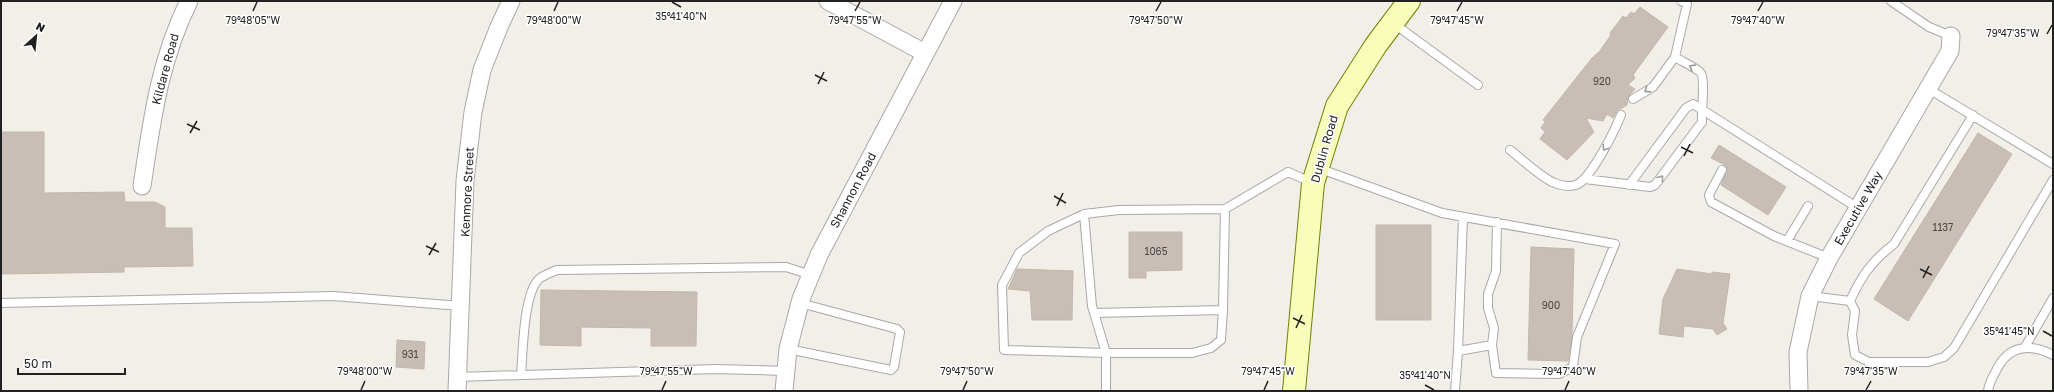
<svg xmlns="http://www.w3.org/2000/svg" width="2054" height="392" font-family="'Golos Text',sans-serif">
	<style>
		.building { fill: #c8beb6; stroke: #c5b6a9 }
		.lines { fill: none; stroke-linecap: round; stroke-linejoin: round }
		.lane-casing { stroke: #a8a8a8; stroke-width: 10 }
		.street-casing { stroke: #a8a8a8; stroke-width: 19 }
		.secondary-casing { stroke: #6e8100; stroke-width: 24 }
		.lane { stroke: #fff; stroke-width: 8 }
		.street { stroke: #fff; stroke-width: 17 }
		.secondary { stroke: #f8feba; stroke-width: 22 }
		.oneway { stroke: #9b9b9b }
		.ticks { fill: none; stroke: #212121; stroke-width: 1.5 }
		.labels { text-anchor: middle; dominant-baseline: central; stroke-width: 3; stroke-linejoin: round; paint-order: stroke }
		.number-label { font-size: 10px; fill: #4b4846 }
		.street-label { font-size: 12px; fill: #212121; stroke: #fff }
		.ticks-label { font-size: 10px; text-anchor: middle; fill: #212121; stroke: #fff; stroke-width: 3; stroke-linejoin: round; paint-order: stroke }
	</style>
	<rect width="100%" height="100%" fill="#f2efe8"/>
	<path class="building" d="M 1640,7 L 1668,27 L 1633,75 L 1635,78 L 1628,85 L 1635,89 L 1628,97 L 1627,105 L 1617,111 L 1613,118 L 1607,114 L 1603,121 L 1586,118 L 1594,132 L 1567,160 L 1540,139 L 1545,132 L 1541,128 L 1545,122 L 1543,120 L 1592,58 L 1599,52 L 1611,35 L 1610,33 L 1623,16 L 1626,18 L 1631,12 L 1634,14 Z
		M 1,132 L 44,132 L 44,193 L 124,192 L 125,202 L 155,202 L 165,207 L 165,228 L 192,228 L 193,266 L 124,267 L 124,272 L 1,274 Z
		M 1978,133 L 2012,154 L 1908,321 L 1874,299 Z
		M 1719,145 L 1786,187 L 1768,215 L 1721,185 L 1727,169 L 1725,165 L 1711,158 Z
		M 1376,225 L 1431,225 L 1431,320 L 1376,320 Z
		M 1129,232 L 1182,232 L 1182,270 L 1146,271 L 1146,278 L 1129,278 Z
		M 1531,247 L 1574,249 L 1572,335 L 1568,361 L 1528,360 Z
		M 1017,269 L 1073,271 L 1072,320 L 1032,320 L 1030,291 L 1008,289 Z
		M 1677,269 L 1712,274 L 1712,272 L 1730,274 L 1723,323 L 1727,329 L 1717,335 L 1713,329 L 1684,326 L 1683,337 L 1659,334 L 1663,299 Z
		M 541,290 L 697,292 L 696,346 L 651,346 L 651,328 L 581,327 L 581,346 L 540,345 Z
		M 397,340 L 425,342 L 424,369 L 396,367 Z"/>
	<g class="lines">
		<defs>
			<path id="lane" d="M 1891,1 L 1929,27 L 1951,36
				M 1393,23 L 1478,85
				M 1927,88 L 2053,164
				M 1633,99 L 1653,87 L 1675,57 L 1687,4 L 1681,1
				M 1510,150 C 1523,160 1537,174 1552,182 C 1559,185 1569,187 1576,185 C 1591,179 1615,130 1621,115
				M 1318,168 L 1442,213 L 1615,244 L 1577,337 L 1573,367 L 1559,374 L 1496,373 L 1492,345 L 1458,351 L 1455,391
				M 1722,170 L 1709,195 L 1711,202 L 1774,236 L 1829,258
				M 1585,179 L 1650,187 L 1655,185 L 1702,122 C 1701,111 1706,77 1700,72 C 1693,66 1683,62 1675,57
				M 1629,185 L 1686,108 L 1693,104 L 1858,208
				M 1225,209 L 1223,310 L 1221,340 L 1211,348 L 1192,353 L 1106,353 L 1004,350 L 1002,285 L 1019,253 L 1048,231 L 1084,214 L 1119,210 Z
				M 1225,209 L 1288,172 L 1313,183
				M 1084,214 L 1092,306 L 1106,353 L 1106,391
				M 1787,241 L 1808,206
				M 1810,296 L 1850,301 L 1855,311 L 1852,335 L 1855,355 L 1869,362 L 1928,362 L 1944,357 L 1954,348 L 2053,180
				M 1850,301 C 1862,275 1871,262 1894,244 L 1973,115
				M 1,303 L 333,296 L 461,306
				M 1094,313 L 1223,310
				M 1492,345 L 1494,328 L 1488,308 L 1488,294 L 1496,271 L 1497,222
				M 2025,347 L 2053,298
				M 788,349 L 891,370 L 894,367 L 900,332 L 897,329 L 800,303
				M 1458,351 L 1463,217
				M 521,375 C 523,353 523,292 540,278 C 545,275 552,272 557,270 L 786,267 L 811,275
				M 457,377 L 716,369 L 786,371
				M 1988,391 C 1989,383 1992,378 1996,371 C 2008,345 2030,343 2053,355"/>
			<path id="street" d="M 828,1 L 925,53
				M 142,186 C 152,120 159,62 189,1
				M 457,391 L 465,181 L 473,112 L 482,70 L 499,27 L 511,1
				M 784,391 L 788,349 L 801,299 L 819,255 L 953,1
				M 1799,391 L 1798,352 L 1810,296 L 1829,258 L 1950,51 L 1951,36"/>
			<path id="secondary" d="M 1294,391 L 1313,183 L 1337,106 L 1376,45 L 1409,1"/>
		</defs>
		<use href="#lane" class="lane-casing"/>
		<use href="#street" class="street-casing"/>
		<use href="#secondary" class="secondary-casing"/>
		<use href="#lane" class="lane"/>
		<use href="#street" class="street"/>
		<use href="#secondary" class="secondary"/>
	</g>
	<defs><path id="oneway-chevron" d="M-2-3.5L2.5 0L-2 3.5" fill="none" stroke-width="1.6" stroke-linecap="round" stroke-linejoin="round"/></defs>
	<g class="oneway">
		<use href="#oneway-chevron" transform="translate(1692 67) rotate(-148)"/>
		<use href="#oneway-chevron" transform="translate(1647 90) rotate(147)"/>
		<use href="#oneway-chevron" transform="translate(1605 148) rotate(124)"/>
		<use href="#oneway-chevron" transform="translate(1661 178) rotate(-53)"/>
	</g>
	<path class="ticks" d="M 672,2 L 681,7M 253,11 L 257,2M 554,11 L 558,2M 855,11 L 860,2M 1156,11 L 1161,2M 1457,11 L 1462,2M 1758,11 L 1763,2M 2047,34 L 2052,25M 815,75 L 827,81M 818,84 L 824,72M 187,124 L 200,130M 190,133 L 197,121M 1681,147 L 1693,153M 1684,156 L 1690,144M 1054,196 L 1066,203M 1057,206 L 1063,193M 426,246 L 439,252M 429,255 L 436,243M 1920,269 L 1932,275M 1923,278 L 1929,266M 1293,318 L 1305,324M 1296,328 L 1302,315M 2043,331 L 2052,336M 1425,385 L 1434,390M 361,390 L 365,381M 662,390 L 666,381M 963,390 L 967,381M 1264,390 L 1268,381M 1565,390 L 1569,381M 1866,390 L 1871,381"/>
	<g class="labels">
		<g class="number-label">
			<text x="1602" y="81">920</text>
			<text x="1943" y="227">1137</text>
			<text x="1156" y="251">1065</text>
			<text x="1551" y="305">900</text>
			<text x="410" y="354">931</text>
		</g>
		<g class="street-label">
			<text transform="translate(165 69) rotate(-75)">Kildare Road</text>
			<text transform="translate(1324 149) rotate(-74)">Dublin Road</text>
			<text transform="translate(853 190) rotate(-62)">Shannon Road</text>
			<text transform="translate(467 192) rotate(-87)">Kenmore Street</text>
			<text transform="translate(1858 208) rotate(-60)">Executive Way</text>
		</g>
	</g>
	<g class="ticks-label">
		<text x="681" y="20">35°41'40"N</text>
		<text x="253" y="24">79°48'05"W</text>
		<text x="554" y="24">79°48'00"W</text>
		<text x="855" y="24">79°47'55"W</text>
		<text x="1156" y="24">79°47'50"W</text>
		<text x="1457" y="24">79°47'45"W</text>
		<text x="1758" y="24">79°47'40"W</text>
		<text x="2013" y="37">79°47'35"W</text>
		<text x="2009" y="335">35°41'45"N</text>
		<text x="365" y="375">79°48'00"W</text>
		<text x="666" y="375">79°47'55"W</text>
		<text x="967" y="375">79°47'50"W</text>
		<text x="1268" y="375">79°47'45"W</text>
		<text x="1569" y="375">79°47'40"W</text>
		<text x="1871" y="375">79°47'35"W</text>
		<text x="1425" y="379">35°41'40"N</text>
	</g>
	<rect width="2054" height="392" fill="none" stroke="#212121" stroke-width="4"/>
	<g transform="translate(36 36) rotate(27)" stroke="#ffffff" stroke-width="3" paint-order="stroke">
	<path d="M0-3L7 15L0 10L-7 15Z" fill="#212121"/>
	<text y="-6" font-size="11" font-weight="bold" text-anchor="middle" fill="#212121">N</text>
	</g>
	<path d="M18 368v6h107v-6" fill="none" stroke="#212121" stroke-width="2"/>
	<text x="24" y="368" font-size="12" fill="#212121" stroke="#ffffff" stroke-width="3" paint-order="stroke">50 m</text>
</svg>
